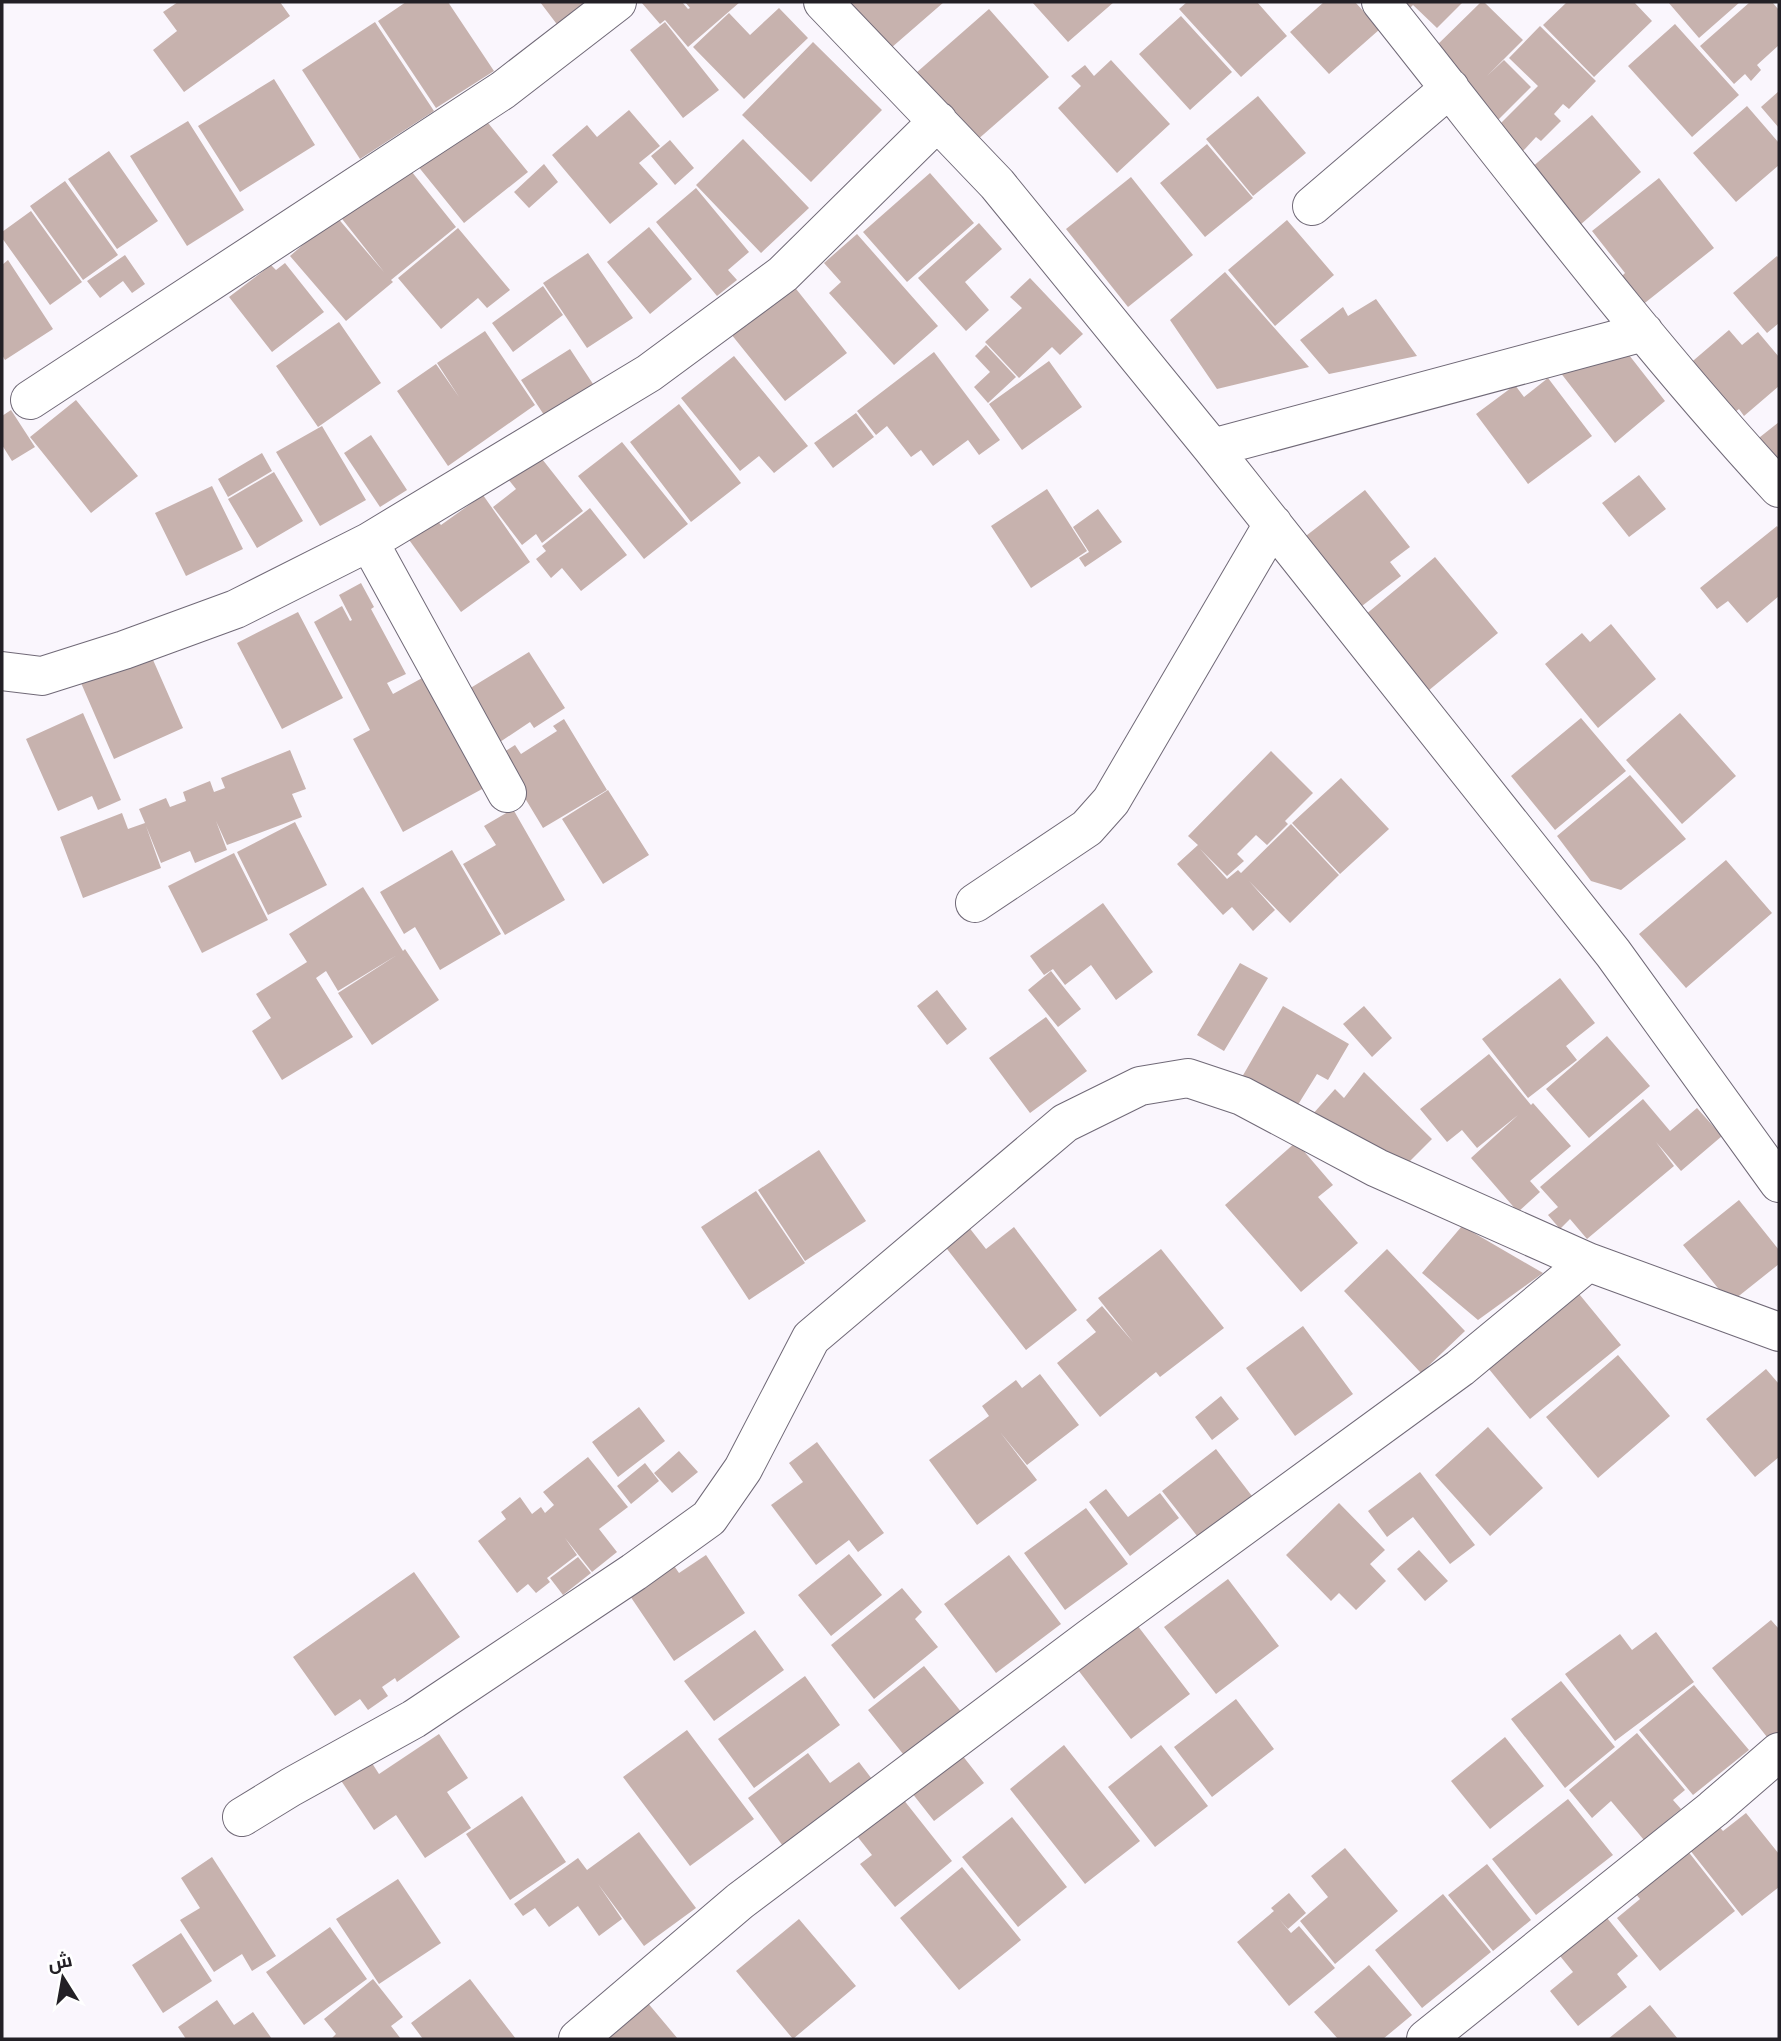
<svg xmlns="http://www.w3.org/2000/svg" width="1781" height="2041" font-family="Manrope,Cairo,sans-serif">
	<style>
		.building { fill: #c7b2ae }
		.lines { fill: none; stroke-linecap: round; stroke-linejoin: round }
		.minor-casing { stroke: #706977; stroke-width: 40 }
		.minor { stroke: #fff; stroke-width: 38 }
	</style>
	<rect width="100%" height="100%" fill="#faf6fd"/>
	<path class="building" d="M 178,2 L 280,2 L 290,16 L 184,92 L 153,50 L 177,31 L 163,12 Z
		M 406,2 L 448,2 L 494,71 L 436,108 L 378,21 Z
		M 540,2 L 593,2 L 559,27 Z
		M 641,2 L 682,2 L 688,9 L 690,8 L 685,2 L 740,2 L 688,47 L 665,20 L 660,24 Z
		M 850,2 L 944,2 L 891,48 Z
		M 1032,2 L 1114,2 L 1068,42 Z
		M 1187,2 L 1257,2 L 1287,36 L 1241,77 L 1179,9 Z
		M 1324,2 L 1355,2 L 1380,29 L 1329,74 L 1290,32 Z
		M 1394,2 L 1463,2 L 1437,28 L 1413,5 L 1405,13 Z
		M 1481,2 L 1484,2 L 1523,40 L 1487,76 L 1504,60 L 1531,87 L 1490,128 L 1432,50 Z
		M 1567,2 L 1634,2 L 1652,21 L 1594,77 L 1543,25 Z
		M 1668,2 L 1740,2 L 1699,38 Z
		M 1750,2 L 1772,2 L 1779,10 L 1779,45 L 1757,65 L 1761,70 L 1751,81 L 1745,74 L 1734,84 L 1700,46 Z
		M 779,8 L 808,38 L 744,99 L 693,47 L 729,13 L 750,35 Z
		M 989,9 L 1049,77 L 976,141 L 916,73 Z
		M 1181,16 L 1232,72 L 1190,110 L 1139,54 Z
		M 375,22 L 434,111 L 360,159 L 302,70 Z
		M 665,22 L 719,90 L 683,118 L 630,50 Z
		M 1675,24 L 1739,95 L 1692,137 L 1628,66 Z
		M 1540,26 L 1596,81 L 1569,109 L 1563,104 L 1554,114 L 1561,121 L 1541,141 L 1536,137 L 1523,151 L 1497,127 L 1538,86 L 1509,58 Z
		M 813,42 L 882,110 L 811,182 L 742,115 Z
		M 1111,60 L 1170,124 L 1117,173 L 1058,108 L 1081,86 L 1071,76 L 1085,65 L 1094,76 Z
		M 274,79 L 315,145 L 240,192 L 198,126 Z
		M 1779,91 L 1779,128 L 1761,107 Z
		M 1258,96 L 1306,153 L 1253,196 L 1206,139 Z
		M 1747,106 L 1779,143 L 1779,165 L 1736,202 L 1693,153 Z
		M 629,110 L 660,146 L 639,163 L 658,184 L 610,224 L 552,155 L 587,125 L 597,137 Z
		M 480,113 L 528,172 L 464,223 L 417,165 Z
		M 1592,115 L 1641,172 L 1580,225 L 1530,169 Z
		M 188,121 L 244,210 L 187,246 L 130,156 Z
		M 743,139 L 809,208 L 761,253 L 696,185 Z
		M 670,140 L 694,168 L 675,185 L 651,156 Z
		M 1207,144 L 1253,198 L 1205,237 L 1160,183 Z
		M 109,151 L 158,221 L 117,249 L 68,179 Z
		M 404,162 L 456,227 L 391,280 L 393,282 L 346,321 L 290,256 L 336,216 L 384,272 L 339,215 Z
		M 544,164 L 558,182 L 529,208 L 514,192 Z
		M 930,173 L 974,223 L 907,282 L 863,232 Z
		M 1131,177 L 1193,255 L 1128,307 L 1066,229 Z
		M 1659,178 L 1714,248 L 1641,306 L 1620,278 L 1625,273 L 1592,231 Z
		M 65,181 L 118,255 L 83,280 L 30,206 Z
		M 696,188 L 749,252 L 728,270 L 737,280 L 717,296 L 656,222 Z
		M 31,211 L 82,282 L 50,305 L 2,238 L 2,232 Z
		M 1287,220 L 1334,275 L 1275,326 L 1228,270 Z
		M 979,223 L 1002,249 L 965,282 L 989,310 L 966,331 L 918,278 Z
		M 649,227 L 692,279 L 650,314 L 607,262 Z
		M 458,228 L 510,290 L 487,308 L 478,298 L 441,329 L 398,278 Z
		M 857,234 L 938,326 L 894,365 L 829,293 L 841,282 L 824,263 Z
		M 588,253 L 633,318 L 587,348 L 543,283 Z
		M 125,255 L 145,284 L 132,293 L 123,281 L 100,298 L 87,281 Z
		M 1777,256 L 1779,259 L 1779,323 L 1767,333 L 1733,293 Z
		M 8,260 L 53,329 L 5,360 L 2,355 L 2,265 Z
		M 285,263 L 324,312 L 272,352 L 229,297 L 271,265 L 276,270 Z
		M 1225,272 L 1309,367 L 1217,389 L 1170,320 Z
		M 1030,278 L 1083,334 L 1060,355 L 1052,347 L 1019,378 L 985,342 L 1022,308 L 1010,297 Z
		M 793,285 L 847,353 L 785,401 L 731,334 Z
		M 543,286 L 563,315 L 513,352 L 492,323 Z
		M 1376,299 L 1417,356 L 1329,374 L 1300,340 L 1343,307 L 1348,316 Z
		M 339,322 L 381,383 L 318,427 L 276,366 Z
		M 1729,330 L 1742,345 L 1758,332 L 1779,357 L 1779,386 L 1744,416 L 1739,409 L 1730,416 L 1687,366 Z
		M 485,331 L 535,405 L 448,466 L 397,391 L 436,364 L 459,397 L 437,363 Z
		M 986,345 L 1016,377 L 988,403 L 974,387 L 990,372 L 975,356 Z
		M 570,349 L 595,387 L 546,418 L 521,380 Z
		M 934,352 L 1000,440 L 979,455 L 968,440 L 933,466 L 921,450 L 911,457 L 887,426 L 876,435 L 857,411 Z
		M 1629,355 L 1665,401 L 1615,443 L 1560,372 Z
		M 734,356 L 808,446 L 774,473 L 759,456 L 740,471 L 681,398 Z
		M 1049,361 L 1082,407 L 1022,450 L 989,404 Z
		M 1548,378 L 1592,436 L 1528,484 L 1476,414 L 1515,385 L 1524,397 Z
		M 76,400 L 138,476 L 91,513 L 30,437 Z
		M 679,404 L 741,483 L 691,522 L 630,442 Z
		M 11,410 L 35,447 L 12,461 L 2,445 L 2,416 Z
		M 856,413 L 874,437 L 833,468 L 814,443 Z
		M 1779,422 L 1779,470 L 1755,441 Z
		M 322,426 L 366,500 L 320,526 L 276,452 Z
		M 371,435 L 407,490 L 380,507 L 344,453 Z
		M 622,442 L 688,524 L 644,559 L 578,476 Z
		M 535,450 L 583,511 L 542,543 L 536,534 L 522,545 L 493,507 L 516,489 L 504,474 Z
		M 262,453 L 272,471 L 228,497 L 218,479 Z
		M 274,472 L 303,521 L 257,548 L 228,499 Z
		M 1639,475 L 1666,509 L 1629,537 L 1602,503 Z
		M 212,486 L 243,549 L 186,576 L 155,513 Z
		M 1047,489 L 1087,551 L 1031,588 L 991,526 Z
		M 1365,490 L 1410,547 L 1390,562 L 1401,576 L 1358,609 L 1302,539 Z
		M 483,495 L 530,562 L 461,612 L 407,537 L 434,517 L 441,525 Z
		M 590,508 L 627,555 L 581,591 L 562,568 L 551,578 L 536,559 L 546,551 L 542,546 Z
		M 1098,509 L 1122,542 L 1085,567 L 1079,558 L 1089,552 L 1073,527 Z
		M 1777,526 L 1779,529 L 1779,596 L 1747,623 L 1728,601 L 1717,609 L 1700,588 Z
		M 1435,557 L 1498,633 L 1428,691 L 1365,615 Z
		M 361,583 L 374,607 L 371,609 L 406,674 L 387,683 L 393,694 L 424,677 L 484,788 L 403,832 L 353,739 L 370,730 L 314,622 L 342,606 L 350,621 L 352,620 L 339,595 Z
		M 298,612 L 343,698 L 282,729 L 237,643 Z
		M 1611,624 L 1656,679 L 1598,728 L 1545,664 L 1582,633 L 1590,642 Z
		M 529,652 L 565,708 L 534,728 L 530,722 L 497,744 L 464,692 Z
		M 150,653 L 183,728 L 114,759 L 81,683 Z
		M 83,713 L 121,800 L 98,810 L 92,796 L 58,811 L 26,739 Z
		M 1680,713 L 1736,776 L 1682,824 L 1626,760 Z
		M 1581,718 L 1626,771 L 1555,830 L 1511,776 Z
		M 564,719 L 607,790 L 543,828 L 499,755 L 515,745 L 521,754 L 557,731 L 553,726 Z
		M 290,750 L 306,789 L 292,794 L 302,817 L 227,845 L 216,821 L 227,850 L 195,863 L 190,851 L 161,863 L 146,826 L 161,868 L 83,898 L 60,837 L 122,813 L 128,829 L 145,823 L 139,809 L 166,798 L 170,807 L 186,801 L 183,792 L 210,781 L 214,792 L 225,788 L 221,778 Z
		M 1271,751 L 1313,793 L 1285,821 L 1288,824 L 1267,845 L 1256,835 L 1237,854 L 1244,861 L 1227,876 L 1200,849 L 1227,879 L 1238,870 L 1241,873 L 1291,824 L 1339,875 L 1290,923 L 1249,881 L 1275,910 L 1253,931 L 1232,907 L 1223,915 L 1177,864 L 1198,845 L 1188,836 Z
		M 1630,775 L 1686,839 L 1621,890 L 1591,881 L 1557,836 Z
		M 1341,778 L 1389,829 L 1340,874 L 1292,823 Z
		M 608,790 L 649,855 L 603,884 L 562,819 Z
		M 513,809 L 565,900 L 505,935 L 463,864 L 496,845 L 484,826 Z
		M 295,822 L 327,885 L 268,915 L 237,852 Z
		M 452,850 L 501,934 L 440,970 L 415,927 L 404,934 L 380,892 Z
		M 234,853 L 268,920 L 202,953 L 168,886 Z
		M 1726,860 L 1772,913 L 1686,988 L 1639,934 Z
		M 363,887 L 403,951 L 405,949 L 439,1000 L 372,1045 L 338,993 L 397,955 L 338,991 L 326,971 L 316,978 L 353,1037 L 282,1080 L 252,1031 L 271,1018 L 256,994 L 307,962 L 289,934 Z
		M 1103,903 L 1153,972 L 1116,1000 L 1091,965 L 1065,985 L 1053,969 L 1044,975 L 1030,956 Z
		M 1240,963 L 1268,978 L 1224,1051 L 1197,1035 Z
		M 1051,971 L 1081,1009 L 1058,1027 L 1028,990 Z
		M 1560,978 L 1595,1023 L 1566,1046 L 1577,1060 L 1528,1098 L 1482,1039 Z
		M 937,990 L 967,1029 L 947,1045 L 917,1006 Z
		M 1283,1006 L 1349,1044 L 1328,1080 L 1317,1074 L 1291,1116 L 1238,1084 Z
		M 1364,1006 L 1392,1038 L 1372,1057 L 1343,1024 Z
		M 1046,1017 L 1087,1071 L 1030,1113 L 989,1058 Z
		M 1607,1036 L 1650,1086 L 1589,1138 L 1546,1089 Z
		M 1489,1054 L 1531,1105 L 1533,1103 L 1571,1146 L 1530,1181 L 1540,1192 L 1518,1212 L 1471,1158 L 1518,1115 L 1477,1148 L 1462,1130 L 1447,1142 L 1420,1109 Z
		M 1364,1072 L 1432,1139 L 1407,1164 L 1312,1115 L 1335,1089 L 1344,1098 Z
		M 1643,1099 L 1670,1131 L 1697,1108 L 1722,1136 L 1681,1171 L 1656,1142 L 1674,1166 L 1587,1239 L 1570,1219 L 1560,1229 L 1548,1215 L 1558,1207 L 1540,1187 Z
		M 1296,1142 L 1333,1185 L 1318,1197 L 1358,1243 L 1301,1292 L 1225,1205 Z
		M 819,1150 L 866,1221 L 805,1261 L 758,1190 Z
		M 756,1191 L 805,1263 L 749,1300 L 701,1227 Z
		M 1739,1200 L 1779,1250 L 1779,1264 L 1730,1303 L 1683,1245 Z
		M 964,1221 L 986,1249 L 1014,1227 L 1077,1310 L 1026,1350 L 940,1240 Z
		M 1462,1226 L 1543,1273 L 1478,1320 L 1422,1273 Z
		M 1161,1249 L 1224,1328 L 1160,1377 L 1156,1372 L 1100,1417 L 1057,1363 L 1096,1332 L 1086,1320 L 1102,1306 L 1133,1342 L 1098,1298 Z
		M 1387,1249 L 1465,1331 L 1421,1373 L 1344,1291 Z
		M 1575,1289 L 1621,1345 L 1530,1419 L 1484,1363 Z
		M 1303,1326 L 1353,1394 L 1295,1436 L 1246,1368 Z
		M 1618,1355 L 1670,1416 L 1598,1478 L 1546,1417 Z
		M 1766,1369 L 1779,1384 L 1779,1457 L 1755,1477 L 1706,1419 Z
		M 1040,1374 L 1079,1425 L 1027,1465 L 1000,1432 L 1037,1480 L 977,1525 L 929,1460 L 989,1416 L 982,1406 L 1016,1380 L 1022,1388 Z
		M 1221,1396 L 1239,1419 L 1212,1440 L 1195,1417 Z
		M 639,1407 L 665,1441 L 618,1477 L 592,1442 Z
		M 1488,1427 L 1543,1488 L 1490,1536 L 1435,1475 Z
		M 817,1442 L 884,1533 L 858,1552 L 849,1540 L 816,1565 L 771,1505 L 803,1482 L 789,1463 Z
		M 1216,1449 L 1255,1500 L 1201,1541 L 1162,1491 Z
		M 679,1451 L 698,1472 L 672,1493 L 654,1473 Z
		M 588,1457 L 628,1507 L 599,1529 L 617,1552 L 592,1572 L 565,1538 L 577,1555 L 547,1578 L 550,1582 L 536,1593 L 528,1584 L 517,1593 L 478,1541 L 506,1519 L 501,1512 L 520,1497 L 532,1514 L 541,1507 L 545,1513 L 554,1505 L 543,1492 Z
		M 645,1463 L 659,1481 L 631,1504 L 617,1486 Z
		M 1420,1472 L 1475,1545 L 1450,1564 L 1413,1517 L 1387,1537 L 1368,1511 Z
		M 1106,1489 L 1128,1517 L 1160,1493 L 1179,1518 L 1130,1556 L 1089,1502 Z
		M 1339,1503 L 1385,1550 L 1370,1564 L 1386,1581 L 1356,1610 L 1339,1593 L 1331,1601 L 1286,1555 Z
		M 1086,1508 L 1128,1564 L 1065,1610 L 1024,1553 Z
		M 1419,1550 L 1448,1581 L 1425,1601 L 1397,1569 Z
		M 849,1554 L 882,1595 L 831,1636 L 798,1595 Z
		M 706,1555 L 745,1613 L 674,1661 L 626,1590 L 670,1560 L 679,1573 Z
		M 1009,1555 L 1061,1624 L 996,1673 L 944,1604 Z
		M 578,1557 L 591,1573 L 563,1595 L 550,1578 Z
		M 414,1572 L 460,1637 L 397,1682 L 395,1678 L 382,1687 L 388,1696 L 368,1710 L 360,1699 L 335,1716 L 293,1657 Z
		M 1228,1579 L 1279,1646 L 1216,1694 L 1164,1627 Z
		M 902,1588 L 922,1612 L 915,1619 L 938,1647 L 874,1699 L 831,1645 Z
		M 1771,1620 L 1779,1629 L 1779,1736 L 1771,1742 L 1712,1668 Z
		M 1134,1621 L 1190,1694 L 1131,1739 L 1075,1666 Z
		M 755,1630 L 784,1670 L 714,1721 L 684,1681 Z
		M 1656,1632 L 1694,1682 L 1615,1741 L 1565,1674 L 1620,1634 L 1632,1650 Z
		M 924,1666 L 971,1724 L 915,1769 L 868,1710 Z
		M 805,1676 L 840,1725 L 754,1788 L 718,1739 Z
		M 1561,1681 L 1615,1747 L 1565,1788 L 1511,1719 Z
		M 1694,1685 L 1749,1750 L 1693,1795 L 1639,1730 Z
		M 1236,1699 L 1274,1749 L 1212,1797 L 1174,1747 Z
		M 687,1730 L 754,1819 L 690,1866 L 623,1777 Z
		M 1637,1733 L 1685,1790 L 1673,1800 L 1681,1809 L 1644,1840 L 1611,1801 L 1592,1818 L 1569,1790 Z
		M 439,1734 L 468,1778 L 447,1792 L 471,1828 L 425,1858 L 396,1815 L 374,1830 L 340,1779 L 370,1760 L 379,1774 Z
		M 1505,1737 L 1544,1786 L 1490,1829 L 1451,1781 Z
		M 1064,1745 L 1140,1841 L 1085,1884 L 1010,1789 Z
		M 1161,1745 L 1208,1806 L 1155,1847 L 1108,1787 Z
		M 808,1753 L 830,1783 L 859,1762 L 878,1787 L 788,1853 L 748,1798 Z
		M 962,1755 L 984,1783 L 934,1821 L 912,1793 Z
		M 522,1796 L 566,1862 L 510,1900 L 466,1834 Z
		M 903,1799 L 952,1861 L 895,1907 L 860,1864 L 872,1855 L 857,1836 Z
		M 1568,1799 L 1613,1855 L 1536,1915 L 1492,1859 Z
		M 1746,1813 L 1779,1854 L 1779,1887 L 1742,1916 L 1686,1845 L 1715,1822 L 1723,1831 Z
		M 1012,1817 L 1067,1887 L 1018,1927 L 962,1857 Z
		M 639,1832 L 696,1908 L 644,1946 L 598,1884 L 622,1919 L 599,1936 L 578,1906 L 549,1927 L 535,1908 L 523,1916 L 514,1904 L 578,1858 L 587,1870 Z
		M 1345,1848 L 1398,1911 L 1335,1964 L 1300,1921 L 1328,1897 L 1311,1876 Z
		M 1687,1850 L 1735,1911 L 1660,1971 L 1617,1918 L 1640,1899 L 1635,1893 Z
		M 212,1857 L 276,1956 L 252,1971 L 242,1954 L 214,1972 L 180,1920 L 200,1908 L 181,1878 Z
		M 1487,1864 L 1531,1920 L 1493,1951 L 1448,1895 Z
		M 962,1867 L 1021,1940 L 959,1990 L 900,1918 Z
		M 398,1879 L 441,1943 L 379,1984 L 336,1919 Z
		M 1289,1893 L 1306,1913 L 1288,1929 L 1279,1919 L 1291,1933 L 1299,1926 L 1335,1968 L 1289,2006 L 1237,1942 L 1274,1911 L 1271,1908 Z
		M 1443,1894 L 1491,1952 L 1422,2008 L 1375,1950 Z
		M 1603,1913 L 1638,1956 L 1617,1974 L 1627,1987 L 1578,2026 L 1550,1991 L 1573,1972 L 1556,1951 Z
		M 799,1919 L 856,1986 L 793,2039 L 736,1971 Z
		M 330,1927 L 367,1979 L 304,2025 L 266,1972 Z
		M 181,1933 L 212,1981 L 163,2013 L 132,1965 Z
		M 1369,1965 L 1412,2015 L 1383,2039 L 1338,2039 L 1314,2012 Z
		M 373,1979 L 403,2017 L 391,2026 L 401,2039 L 331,2039 L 336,2034 L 324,2019 Z
		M 470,1979 L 516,2039 L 423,2039 L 411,2023 Z
		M 217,2000 L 234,2025 L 253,2012 L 272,2039 L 186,2039 L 178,2027 Z
		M 647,2002 L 678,2039 L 602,2039 Z
		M 1650,2005 L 1678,2039 L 1608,2039 Z"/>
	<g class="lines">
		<defs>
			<path id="minor" d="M 823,2 L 997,184 L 1212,448 L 1613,953 L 1779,1183
				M 1381,2 C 1511,165 1637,334 1779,488
				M 1312,206 L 1450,88
				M 30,400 L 503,90 L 617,2
				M 1212,448 L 1644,332
				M 369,542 L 507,793
				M 2,671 L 42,676 L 124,650 L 236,609 L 369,542 L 649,373 L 783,274 L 938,121
				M 975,903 L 1087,828 L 1111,801 L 1273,524
				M 242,1817 L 291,1787 L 414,1719 L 634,1572 L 709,1518 L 743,1469 L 811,1338 L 1065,1123 L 1140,1086 L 1188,1078 L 1242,1096 L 1377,1168 L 1588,1262 L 1779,1332
				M 578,2039 L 740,1901 L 1090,1638 L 1460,1368 L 1588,1262
				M 1426,2039 L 1713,1809 L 1779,1752"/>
		</defs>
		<use href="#minor" class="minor-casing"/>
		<use href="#minor" class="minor"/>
	</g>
	<rect width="1781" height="2041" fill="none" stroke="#232026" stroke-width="7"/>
	<g transform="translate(63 1978) rotate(349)" stroke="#ffffff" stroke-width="5" paint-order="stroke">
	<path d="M0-5L12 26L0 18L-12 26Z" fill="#232026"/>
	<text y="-10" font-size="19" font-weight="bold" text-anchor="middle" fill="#232026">ش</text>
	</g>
</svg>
